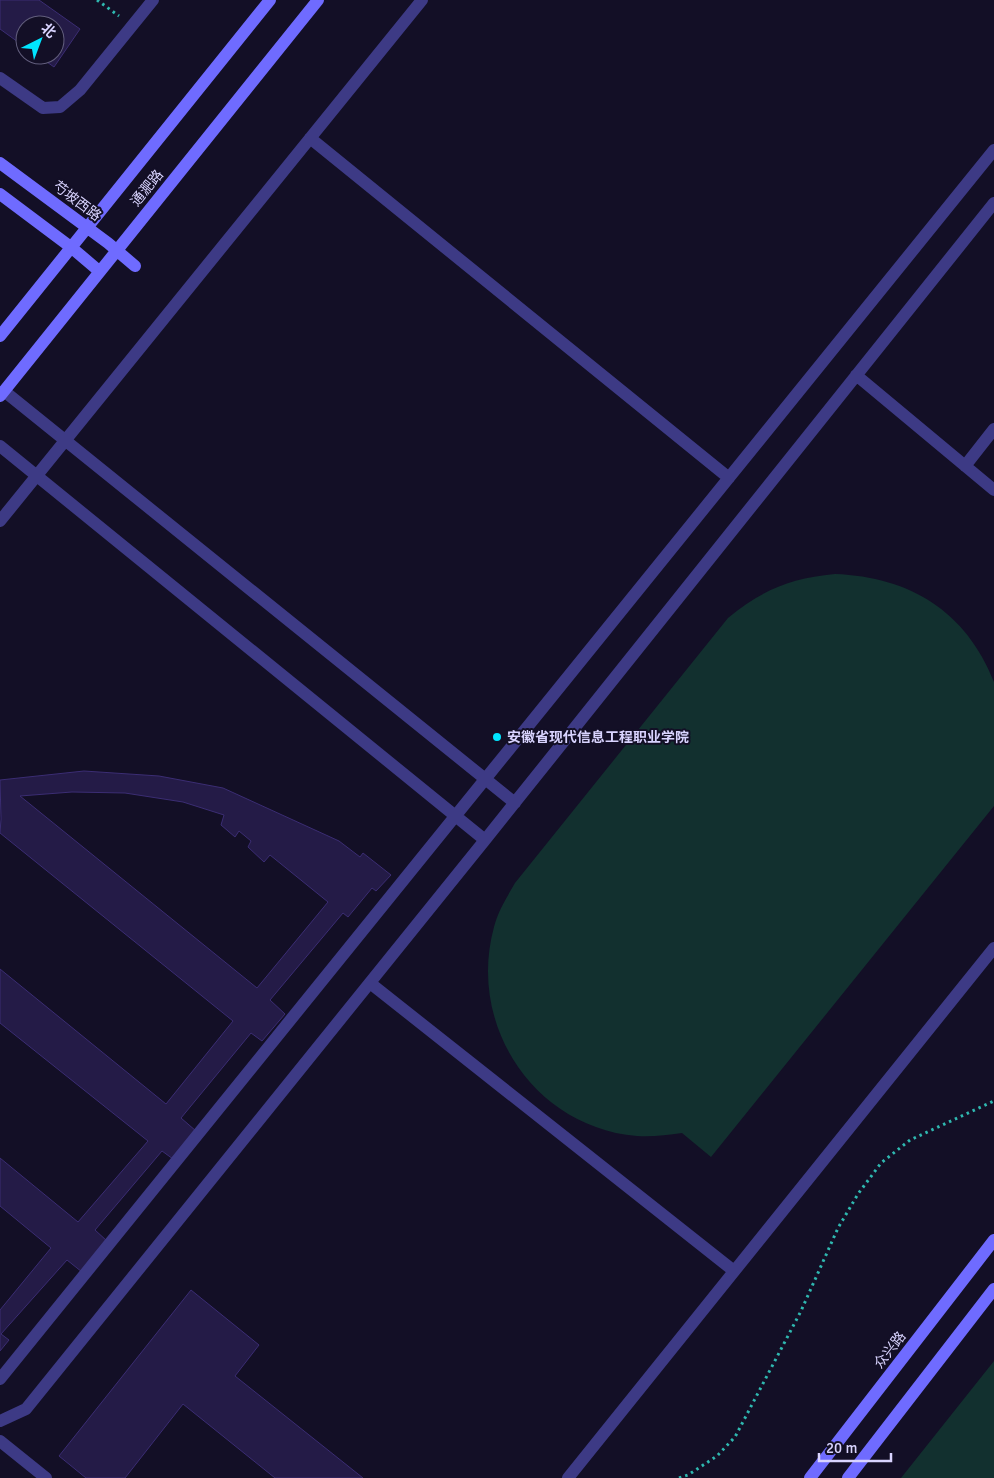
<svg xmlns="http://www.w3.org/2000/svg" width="994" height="1478" font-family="Signika,'Noto Sans SC',sans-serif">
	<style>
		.green { fill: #12302f }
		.building { fill: #241b47; stroke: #3b2d73; fill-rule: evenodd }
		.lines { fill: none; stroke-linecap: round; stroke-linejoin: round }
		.path { stroke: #2fb8b0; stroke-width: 3; stroke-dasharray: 2.5 4; stroke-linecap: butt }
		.lane { stroke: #3d3a85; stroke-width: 12 }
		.secondary { stroke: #6f6bff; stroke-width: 12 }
		.poi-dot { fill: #00e5ff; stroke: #130f26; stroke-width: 2 }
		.labels { text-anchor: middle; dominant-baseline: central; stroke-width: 4; stroke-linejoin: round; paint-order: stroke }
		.street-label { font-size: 14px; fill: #d9d4ff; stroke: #130f26 }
		.poi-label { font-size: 14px; font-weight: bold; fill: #d9d4ff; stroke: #130f26; text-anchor: start }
	</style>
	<rect width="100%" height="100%" fill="#130f26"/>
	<path class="green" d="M 835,574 C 910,577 966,611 994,682 L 994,806 L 711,1157 L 682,1133 C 667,1135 652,1137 637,1136 C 534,1127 467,1025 494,927 C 498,911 507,897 515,883 L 728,618 C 762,590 791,578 835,574 Z
		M 994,1361 L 994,1478 L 901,1478 Z"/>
	<path class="building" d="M 0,0 L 39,0 L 80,29 L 54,67 L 37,55 L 55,55 L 55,25 L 25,25 L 25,47 L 0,29 Z
		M 84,771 L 159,776 L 223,788 L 339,841 L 360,857 L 363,853 L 391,875 L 376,891 L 372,888 L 348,917 L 343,913 L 270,1000 L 285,1014 L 262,1041 L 251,1033 L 181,1118 L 196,1131 L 173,1159 L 162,1151 L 95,1230 L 107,1241 L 82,1272 L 67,1260 L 1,1334 L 9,1340 L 0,1351 L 0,1310 L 51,1248 L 0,1206 L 0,1158 L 78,1222 L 148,1141 L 0,1023 L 0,969 L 166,1104 L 233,1021 L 0,833 L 1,819 L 0,780 ZM 72,792 L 125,793 L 183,802 L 224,815 L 221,825 L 235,837 L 239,831 L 251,841 L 248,847 L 264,862 L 270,855 L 328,902 L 257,988 L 20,796 Z
		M 191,1290 L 259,1345 L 235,1376 L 363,1478 L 275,1478 L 183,1404 L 125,1478 L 86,1478 L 59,1456 Z"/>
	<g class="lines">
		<path class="path" d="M 97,0 L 119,16
			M 679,1478 L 688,1475 L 717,1456 L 735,1437 L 801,1311 L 838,1228 L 858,1194 L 881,1163 L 910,1140 L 994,1101"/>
		<path class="lane" d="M 0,78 L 43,108 L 60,107 L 80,90 L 153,0
			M 310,138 L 729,478
			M 856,375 L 994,490
			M 4,391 L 515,803
			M 0,446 L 485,840
			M 965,466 L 994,429
			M 0,521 L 422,0
			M 370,983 L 734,1271
			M 0,1379 L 994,150
			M 0,1421 L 26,1409 L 485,840 L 994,203
			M 0,1441 L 46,1478
			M 568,1478 L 994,948"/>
		<path class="secondary" d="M 0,163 L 108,243 L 135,266
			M 0,194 L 72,248 L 99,271
			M 0,336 L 270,0
			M 0,396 L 318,0
			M 810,1478 L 994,1240
			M 848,1478 L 994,1289"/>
	</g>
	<circle class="poi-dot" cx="497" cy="737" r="5"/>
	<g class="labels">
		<g class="street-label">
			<text transform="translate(147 188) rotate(-51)">通淝路</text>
			<text transform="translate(77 201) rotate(37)">芍坡西路</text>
			<text transform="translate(890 1350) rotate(-52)">众兴路</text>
		</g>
		<g class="poi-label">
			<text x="507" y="737">安徽省现代信息工程职业学院</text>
		</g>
	</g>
	<g transform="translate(40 40) rotate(42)"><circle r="24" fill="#130f26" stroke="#625e7d"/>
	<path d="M0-4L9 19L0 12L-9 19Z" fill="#00e5ff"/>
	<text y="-8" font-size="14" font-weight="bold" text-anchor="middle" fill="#d9d4ff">北</text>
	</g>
	<path d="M819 1453v8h72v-8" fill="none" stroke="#d9d4ff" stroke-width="2.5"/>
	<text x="826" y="1453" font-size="15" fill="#d9d4ff" stroke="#130f26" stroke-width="4" paint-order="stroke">20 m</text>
</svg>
